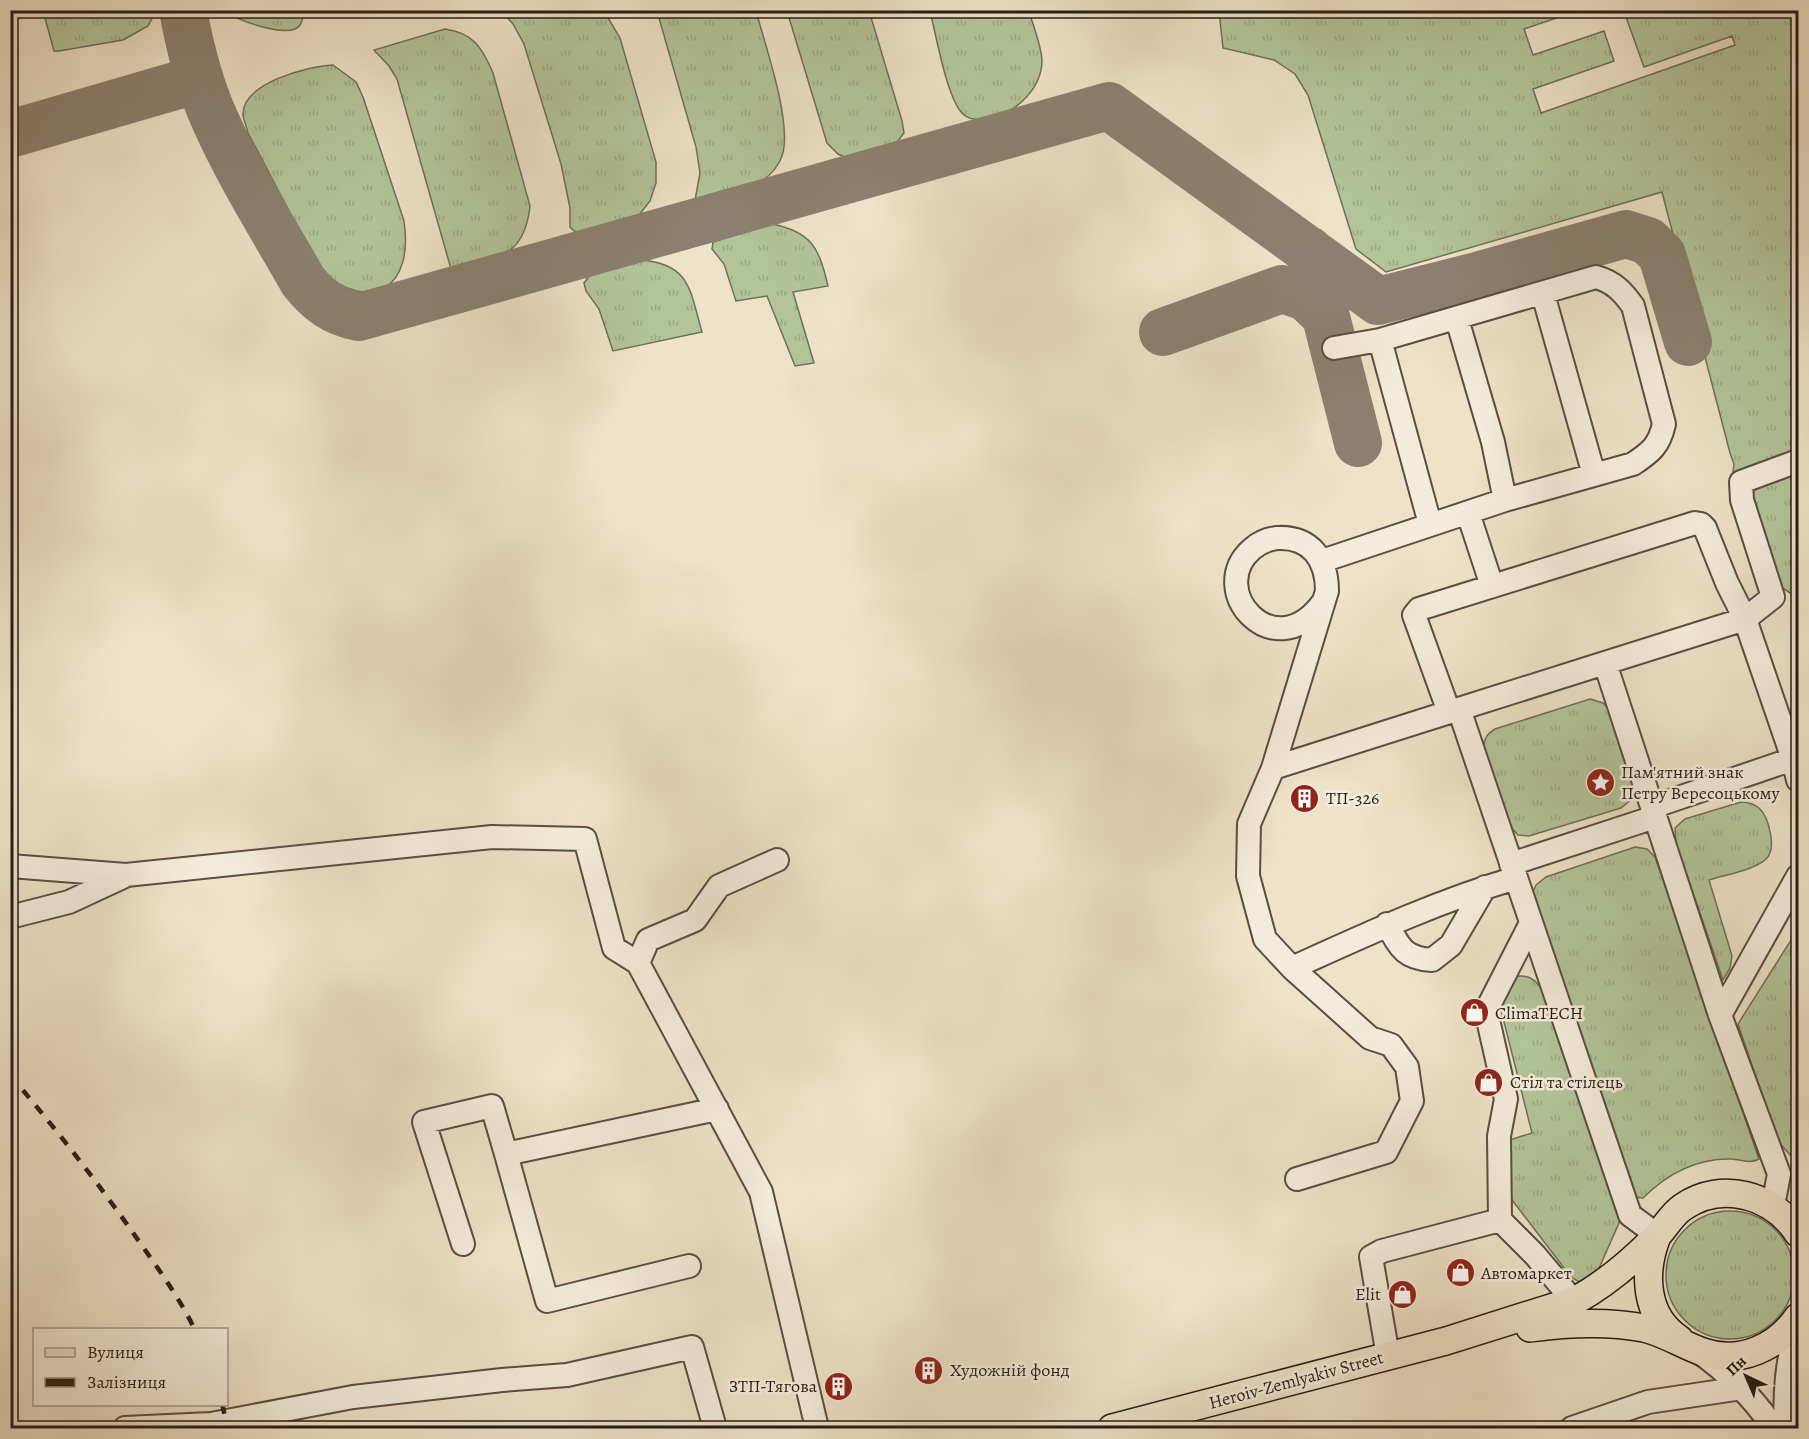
<svg xmlns="http://www.w3.org/2000/svg" width="1809" height="1439" font-family="Alegreya,serif">
	<style>
		.grass { fill: url(#grass-tufts); stroke: #6e7058; stroke-width: 1.5 }
		.lines { fill: none; stroke-linecap: round; stroke-linejoin: round }
		.taxiway { stroke: #8b806f; stroke-width: 48 }
		.minor-casing { stroke: #5a4e42; stroke-width: 26 }
		.major-casing { stroke: #281d16; stroke-width: 30 }
		.minor { stroke: #f4ecdb; stroke-width: 22 }
		.major { stroke: #eee2c8; stroke-width: 27 }
		.rail { stroke: #281d16; stroke-width: 4.5; stroke-dasharray: 10 10; stroke-linecap: butt }
		.labels { text-anchor: middle; dominant-baseline: central; stroke-width: 5; stroke-linejoin: round; paint-order: stroke }
		.poi-label { font-size: 18px; fill: #281d16; stroke: #f4ecdb; text-anchor: start }
		.street-label { font-size: 18px; fill: #281d16; stroke: #f4ecdb }
	</style>
	<defs>
		<pattern id="grass-tufts" width="24" height="20" patternUnits="userSpaceOnUse" patternTransform="scale(1.5)"><rect width="24" height="20" fill="#b3c49a"/><path d="M3 7l-1-3M5 7V3M7 7l1-3M15 17l-1-3M17 17v-4M19 17l1-3" fill="none" stroke="#9aa884"/></pattern>
	</defs>
	<rect width="100%" height="100%" fill="#eee2c8"/>
	<filter id="stains"><feTurbulence type="fractalNoise" baseFrequency=".00333" numOctaves="4"/><feColorMatrix values="0 0 0 0 .2 0 0 0 0 .09 0 0 0 0 .02 0 0 0 .5 -.17"/></filter>
	<radialGradient id="worn" r=".72"><stop offset=".6" stop-color="#630" stop-opacity="0"/><stop offset="1" stop-color="#630" stop-opacity=".3"/></radialGradient>
	<path class="grass" d="M 512,10 L 604,11 L 620,38 L 656,162 L 656,183 L 650,201 L 639,215 L 629,222 L 588,234 L 574,231 L 570,227 L 570,208 L 561,164 L 524,44 L 513,24 L 503,13 Z
		M 1644,10 L 1798,11 L 1798,611 L 1792,594 L 1760,574 L 1731,488 L 1734,464 L 1730,453 L 1662,192 L 1386,272 L 1356,249 L 1308,95 L 1295,74 L 1274,60 L 1223,48 L 1219,11 L 1577,11 L 1524,29 L 1533,55 L 1604,31 L 1614,61 L 1533,89 L 1541,113 L 1735,45 L 1732,36 L 1644,67 L 1626,17 Z
		M 43,11 L 43,10 L 156,11 L 148,26 L 123,40 L 59,51 L 54,51 Z
		M 224,11 L 304,11 C 303,14 303,21 300,25 C 290,40 236,20 224,11 Z
		M 657,11 L 756,11 C 765,45 793,124 782,156 C 779,165 771,175 762,181 C 750,189 712,196 695,200 L 700,173 L 696,147 Z
		M 787,11 L 876,11 L 870,14 L 902,121 L 904,133 L 894,146 L 885,152 L 849,159 L 838,154 L 827,143 Z
		M 930,11 L 1029,11 C 1033,26 1041,44 1042,60 C 1042,88 1017,112 991,118 C 982,120 972,121 964,115 C 947,101 936,34 930,11 Z
		M 445,29 C 473,33 482,47 493,73 L 530,206 C 524,260 496,257 451,269 L 397,79 L 389,66 L 374,50 Z
		M 333,65 L 356,82 L 363,97 L 404,221 C 414,287 372,316 320,270 L 248,133 C 247,128 244,121 243,115 C 242,83 308,66 333,65 Z
		M 772,224 C 812,232 819,248 828,286 L 793,292 L 814,363 L 795,366 L 767,296 L 736,301 L 724,264 L 712,249 L 713,242 Z
		M 641,260 C 691,264 690,291 702,332 L 613,351 L 599,309 L 586,291 L 584,283 L 590,275 Z
		M 1590,699 L 1603,703 L 1608,708 L 1635,788 L 1632,799 L 1621,808 L 1529,836 L 1518,835 L 1511,827 L 1484,748 C 1484,738 1487,734 1495,729 Z
		M 1741,802 C 1747,802 1754,804 1759,808 C 1769,817 1777,849 1766,859 C 1755,870 1724,875 1709,880 L 1732,956 L 1730,968 L 1723,980 L 1676,843 L 1675,828 L 1685,819 Z
		M 1635,847 L 1647,849 L 1655,857 L 1759,1159 C 1751,1164 1741,1160 1732,1159 C 1696,1158 1668,1173 1643,1198 L 1635,1197 L 1533,892 L 1536,885 L 1546,877 Z
		M 1798,929 L 1798,1164 L 1777,1140 L 1738,1024 Z
		M 1519,976 C 1532,975 1538,983 1544,993 L 1619,1217 L 1619,1223 L 1596,1275 L 1581,1283 L 1571,1277 L 1509,1196 L 1506,1141 L 1532,1133 L 1500,1006 L 1512,978 Z
		M1666 1275a64 64 0 1 1 128 0a64 64 0 1 1-128 0Z"/>
	<g class="lines">
		<path class="taxiway" d="M 183,10 C 190,48 199,85 215,120 C 240,176 273,228 303,281 C 319,301 334,312 359,317 L 1109,106 L 1378,301 L 1473,277 L 1626,234 L 1648,241 L 1662,255 L 1688,342
			M 10,134 L 199,79
			M 1309,250 L 1358,443
			M 1163,332 L 1282,289 L 1306,297 L 1325,315"/>
		<defs>
			<path id="minor" d="M 1543,294 L 1594,475
				M 1457,319 L 1493,442 L 1505,500
				M 1380,340 L 1430,524
				M 1468,513 L 1492,586
				M 1322,561 L 1505,500 L 1633,464 C 1651,452 1659,446 1664,424 L 1633,306 C 1623,292 1614,282 1596,277 L 1380,340 L 1334,348
				M 1605,663 L 1745,619 L 1793,759
				M 1449,712 L 1414,615 L 1419,609 L 1695,523 L 1701,524 L 1705,528 L 1727,583 L 1745,619 L 1773,597 L 1742,500 L 1741,482 L 1798,461
				M 1273,768 L 1459,709
				M 1652,807 L 1793,759 L 1798,780
				M 1511,864 L 1655,817
				M 10,866 L 126,875 L 492,837 L 585,839 L 614,948 L 638,963 L 761,1192 L 817,1428
				M 10,917 L 69,902 L 125,876
				M 1387,924 C 1400,948 1404,958 1432,960 L 1451,945 L 1485,887
				M 1530,925 L 1486,1011 L 1506,1099 L 1499,1136 L 1500,1220 L 1535,1255 L 1566,1292 L 1576,1300
				M 638,963 L 648,940 L 695,920 L 719,886 L 777,860
				M 1292,968 C 1365,935 1438,901 1516,878
				M 1720,1015 L 1798,876
				M 1297,1179 L 1386,1152 L 1412,1101 L 1407,1067 L 1391,1045 L 1370,1038 L 1292,968 L 1265,939 L 1248,876 L 1249,824 L 1273,768 L 1327,591 C 1327,560 1311,536 1277,538 C 1268,539 1259,543 1252,549 C 1205,590 1273,667 1321,605
				M 1657,1235 L 1630,1215 L 1459,709 L 1605,663 L 1720,1015 L 1779,1174 L 1773,1206
				M 463,1244 L 424,1122 L 492,1106 L 506,1154
				M 689,1266 L 547,1301 L 506,1154 L 717,1109
				M 1699,1352 C 1729,1373 1753,1398 1774,1428
				M 1388,1356 L 1371,1257 L 1382,1251 L 1500,1220
				M 125,1428 L 211,1424 L 353,1397 L 502,1380 L 567,1375 L 692,1347 L 715,1428
				M 1572,1428 L 1648,1402 L 1742,1388
				M 1786,1428 C 1784,1393 1787,1358 1798,1325"/>
			<path id="major" d="M 1657,1236 C 1643,1272 1644,1316 1679,1339
				M 1530,1328 C 1567,1323 1607,1321 1644,1328 C 1665,1333 1683,1345 1703,1352 C 1740,1365 1778,1347 1798,1317
				M 1112,1428 L 1446,1341 L 1576,1300 C 1606,1284 1631,1262 1655,1238 C 1665,1228 1671,1215 1683,1207 C 1722,1180 1773,1195 1798,1233"/>
		</defs>
		<use href="#minor" class="minor-casing"/>
		<use href="#major" class="major-casing"/>
		<use href="#minor" class="minor"/>
		<use href="#major" class="major"/>
		<path class="rail" d="M 10,1075 C 57,1130 102,1188 143,1247 C 162,1274 181,1301 195,1330
			M 222,1404 L 228,1428"/>
	</g>
	<defs>
		<symbol id="sight-disc" viewBox="-11 -11 22 22"><circle r="9.5" fill="#8f2418" stroke="#f4ecdb"/><path d="M0-6L1.8-2.2L6-1.7L2.9 1.2L3.7 5.4L0 3.3L-3.7 5.4L-2.9 1.2L-6-1.7L-1.8-2.2Z" fill="#fff"/></symbol>
		<symbol id="building-disc" viewBox="-11 -11 22 22"><circle r="9.5" fill="#8f2418" stroke="#f4ecdb"/><path d="M-4-6H4V6H1V3H-1V6H-4ZM-2.5-4.3h1.7v1.8h-1.7ZM.8-4.3h1.7v1.8H.8ZM-2.5-1h1.7V.8h-1.7ZM.8-1h1.7V.8H.8Z" fill="#fff"/></symbol>
		<symbol id="shop-disc" viewBox="-11 -11 22 22"><circle r="9.5" fill="#8f2418" stroke="#f4ecdb"/><path d="M-5-2.5h2.3a2.7 3.5 0 0 1 5.4 0H5L5.5 6h-11ZM-1.5-2.5h3a1.5 2.3 0 0 0-3 0Z" fill="#fff"/></symbol>
	</defs>
	<g fill-rule="evenodd">
		<use href="#sight-disc" x="1584" y="766" width="33" height="33"/>
		<use href="#building-disc" x="1288" y="782" width="33" height="33"/>
		<use href="#shop-disc" x="1458" y="996" width="33" height="33"/>
		<use href="#shop-disc" x="1472" y="1066" width="33" height="33"/>
		<use href="#shop-disc" x="1444" y="1256" width="33" height="33"/>
		<use href="#shop-disc" x="1386" y="1278" width="33" height="33"/>
		<use href="#building-disc" x="912" y="1354" width="33" height="33"/>
		<use href="#building-disc" x="822" y="1370" width="33" height="33"/>
	</g>
	<g class="labels">
		<g class="poi-label">
			<text x="1621" y="772">Пам'ятний знак<tspan x="1621" dy="21">Петру Вересоцькому</tspan></text>
			<text x="1326" y="798">ТП-326</text>
			<text x="1495" y="1013">ClimaTECH</text>
			<text x="1510" y="1082">Стіл та стілець</text>
			<text x="1481" y="1273">Автомаркет</text>
			<text x="1381" y="1294" text-anchor="end">Elit</text>
			<text x="950" y="1370">Художній фонд</text>
			<text x="817" y="1386" text-anchor="end">ЗТП-Тягова</text>
		</g>
		<g class="street-label">
			<text transform="translate(1296 1380) rotate(-15)">Heroiv-Zemlyakiv Street</text>
		</g>
	</g>
	<rect width="1809" height="1439" fill="none" stroke="#eee2c8" stroke-width="36"/>
	<rect x="12" y="12" width="1785" height="1415" fill="none" stroke="#281d16" stroke-width="3"/>
	<rect x="18" y="18" width="1773" height="1403" fill="none" stroke="#281d16" stroke-width="1.5"/>
	<rect x="33" y="1328" width="195" height="78" fill="#f4ecdb" stroke="#a2998c" stroke-width="1.5"/>
	<rect x="45" y="1348" width="30" height="9" fill="#eee2c8" stroke="#a2998c" stroke-width="1.5"/>
	<text x="87" y="1358" font-size="18" fill="#281d16">Вулиця</text>
	<rect x="45" y="1378" width="30" height="9" fill="#281d16" stroke="#a2998c" stroke-width="1.5"/>
	<text x="87" y="1388" font-size="18" fill="#281d16">Залізниця</text>
	<g transform="translate(1746 1376) rotate(316)" stroke="#f4ecdb" stroke-width="4.5" paint-order="stroke">
	<path d="M0-4.5L10 22L0 15L-10 22Z" fill="#281d16"/>
	<text y="-9" font-size="16" font-weight="bold" text-anchor="middle" fill="#281d16">Пн</text>
	</g>
	<rect width="100%" height="100%" filter="url(#stains)"/>
	<rect width="100%" height="100%" fill="url(#worn)"/>
</svg>
